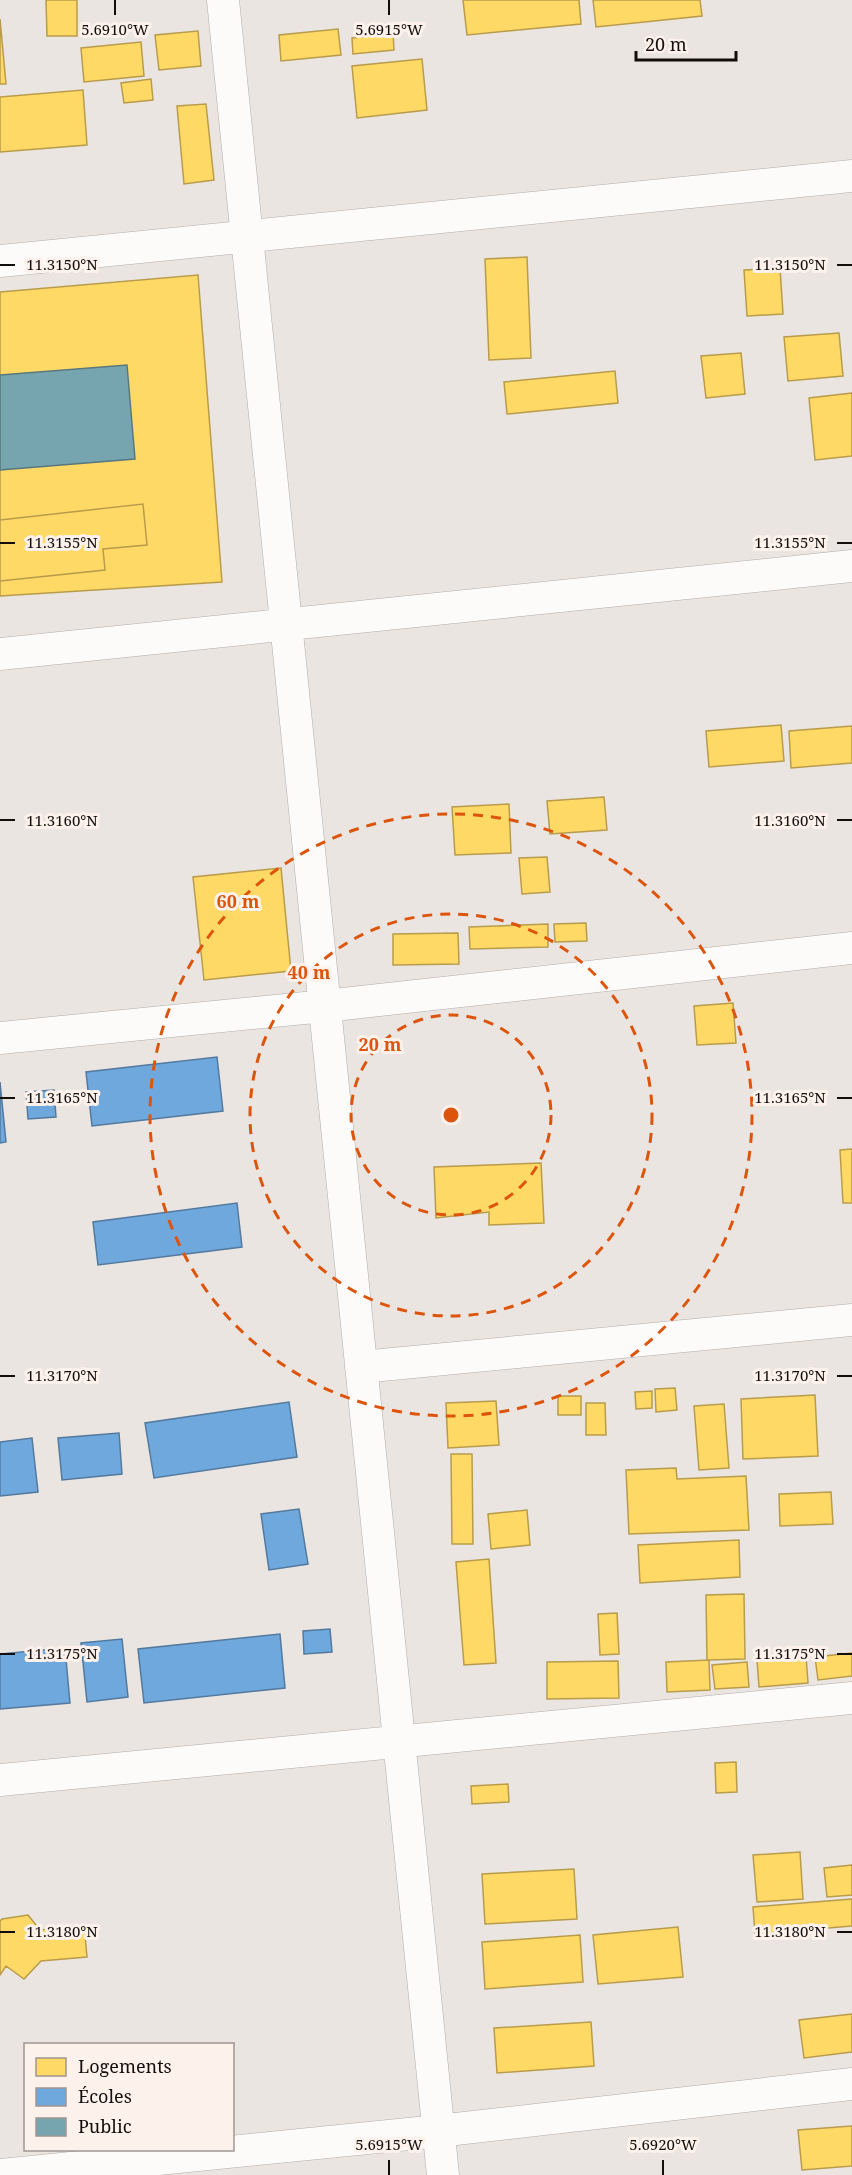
<svg xmlns="http://www.w3.org/2000/svg" width="852" height="2175" font-family="'Noto Serif',serif">
	<style>
		.homes { fill: #ffd966; stroke: #b89c4b; stroke-width: 1.5 }
		.schools { fill: #6fa8dc; stroke: #537a9e; stroke-width: 1.5 }
		.public { fill: #76a5af; stroke: #58787e; stroke-width: 1.5 }
		.lines { fill: none; stroke-linecap: round; stroke-linejoin: round }
		.minor-casing { stroke: #b2adab; stroke-width: 33 }
		.minor { stroke: #fcfbfa; stroke-width: 32 }
		.ticks { fill: none; stroke: #120e0c; stroke-width: 2 }
		.ring { fill: none; stroke: #dd550c; stroke-width: 3; stroke-dasharray: 10 8 }
		.ticks-label { font-size: 15px; text-anchor: middle; fill: #120e0c; stroke: #fdf1eb; stroke-width: 6; stroke-linejoin: round; paint-order: stroke }
		.centre { fill: #dd550c; stroke: #fdf1eb; stroke-width: 3 }
		.ring-label { font-size: 18px; text-anchor: middle; font-weight: bold; fill: #dd550c; stroke: #fdf1eb; stroke-width: 6; stroke-linejoin: round; paint-order: stroke }
	</style>
	<rect width="100%" height="100%" fill="#ebe5e1"/>
	<path class="homes" d="M 46,0 L 77,0 L 77,36 L 47,36 Z
		M 463,0 L 579,0 L 581,24 L 467,35 Z
		M 593,0 L 700,0 L 702,16 L 596,27 Z
		M 0,19 L 6,84 L 0,84 Z
		M 338,29 L 341,55 L 281,61 L 279,35 Z
		M 198,31 L 201,66 L 159,70 L 155,35 Z
		M 393,33 L 394,50 L 353,54 L 352,38 Z
		M 141,42 L 144,76 L 84,82 L 81,48 Z
		M 422,59 L 427,110 L 357,118 L 352,66 Z
		M 151,79 L 153,100 L 124,103 L 121,83 Z
		M 83,90 L 87,145 L 0,152 L 0,97 Z
		M 206,104 L 214,180 L 184,184 L 177,106 Z
		M 527,257 L 531,358 L 489,360 L 485,259 Z
		M 780,268 L 783,314 L 747,316 L 744,270 Z
		M 198,275 L 222,582 L 0,596 L 0,292 Z
		M 839,333 L 843,376 L 788,381 L 784,337 Z
		M 741,353 L 745,394 L 706,398 L 701,356 Z
		M 615,371 L 618,403 L 507,414 L 504,382 Z
		M 852,393 L 852,456 L 815,460 L 809,398 Z
		M 143,504 L 147,545 L 103,549 L 105,570 L 0,581 L 0,520 Z
		M 781,725 L 784,761 L 709,767 L 706,731 Z
		M 852,726 L 852,763 L 791,768 L 789,731 Z
		M 604,797 L 607,830 L 550,834 L 547,801 Z
		M 509,804 L 511,853 L 455,855 L 452,807 Z
		M 547,857 L 550,892 L 522,894 L 519,858 Z
		M 281,868 L 291,971 L 204,980 L 193,877 Z
		M 586,923 L 587,941 L 555,942 L 554,924 Z
		M 548,924 L 548,947 L 470,949 L 469,927 Z
		M 458,933 L 459,964 L 393,965 L 393,934 Z
		M 733,1003 L 736,1043 L 697,1045 L 694,1006 Z
		M 852,1149 L 852,1203 L 843,1203 L 840,1150 Z
		M 541,1163 L 544,1223 L 489,1225 L 489,1212 L 436,1218 L 434,1167 Z
		M 675,1388 L 677,1410 L 656,1412 L 655,1389 Z
		M 652,1391 L 652,1408 L 636,1409 L 635,1392 Z
		M 815,1395 L 818,1456 L 743,1459 L 741,1399 Z
		M 558,1396 L 581,1396 L 581,1415 L 558,1415 Z
		M 496,1401 L 499,1445 L 448,1448 L 446,1403 Z
		M 586,1403 L 605,1403 L 606,1435 L 586,1435 Z
		M 724,1404 L 729,1468 L 699,1470 L 694,1406 Z
		M 451,1454 L 472,1454 L 473,1544 L 452,1544 Z
		M 676,1468 L 677,1479 L 746,1476 L 749,1530 L 629,1534 L 626,1470 Z
		M 831,1492 L 833,1524 L 780,1526 L 779,1494 Z
		M 527,1510 L 530,1545 L 491,1549 L 488,1514 Z
		M 739,1540 L 740,1577 L 640,1583 L 638,1545 Z
		M 489,1559 L 496,1663 L 464,1665 L 456,1562 Z
		M 744,1594 L 745,1659 L 707,1660 L 706,1595 Z
		M 617,1613 L 619,1654 L 600,1655 L 598,1614 Z
		M 852,1653 L 852,1676 L 818,1680 L 815,1657 Z
		M 806,1656 L 808,1683 L 759,1687 L 757,1660 Z
		M 709,1660 L 710,1690 L 667,1692 L 666,1662 Z
		M 618,1661 L 619,1698 L 547,1699 L 547,1662 Z
		M 747,1662 L 749,1687 L 715,1689 L 712,1665 Z
		M 736,1762 L 737,1792 L 716,1793 L 715,1763 Z
		M 508,1784 L 509,1802 L 472,1804 L 471,1786 Z
		M 800,1852 L 803,1899 L 757,1902 L 753,1855 Z
		M 852,1865 L 852,1895 L 827,1897 L 824,1868 Z
		M 574,1869 L 577,1919 L 485,1924 L 482,1874 Z
		M 852,1899 L 852,1926 L 755,1934 L 753,1907 Z
		M 28,1915 L 40,1930 L 84,1925 L 87,1957 L 41,1961 L 24,1979 L 6,1966 L 0,1975 L 0,1921 L 2,1919 Z
		M 678,1927 L 683,1977 L 598,1984 L 593,1935 Z
		M 580,1935 L 583,1982 L 485,1989 L 482,1942 Z
		M 852,2014 L 852,2052 L 804,2058 L 799,2020 Z
		M 591,2022 L 594,2066 L 497,2073 L 494,2028 Z
		M 852,2126 L 852,2166 L 802,2170 L 798,2130 Z"/>
	<path class="schools" d="M 217,1057 L 223,1111 L 92,1126 L 86,1072 Z
		M 0,1082 L 6,1142 L 0,1143 Z
		M 54,1090 L 56,1117 L 28,1119 L 26,1092 Z
		M 237,1203 L 242,1247 L 98,1265 L 93,1222 Z
		M 289,1402 L 297,1457 L 154,1478 L 145,1423 Z
		M 119,1433 L 122,1474 L 62,1480 L 58,1438 Z
		M 32,1438 L 38,1492 L 0,1496 L 0,1442 Z
		M 299,1509 L 308,1564 L 269,1570 L 261,1514 Z
		M 330,1629 L 332,1652 L 304,1654 L 303,1631 Z
		M 280,1634 L 285,1688 L 144,1703 L 138,1649 Z
		M 122,1639 L 128,1697 L 87,1702 L 81,1643 Z
		M 65,1648 L 70,1703 L 0,1709 L 0,1654 Z"/>
	<path class="public" d="M 127,365 L 135,459 L 0,470 L 0,375 Z"/>
	<g class="lines">
		<defs>
			<path id="minor" d="M 223,0 L 443,2175
				M 0,261 L 852,176
				M 0,654 L 852,566
				M 0,1038 L 325,1006 L 852,948
				M 361,1367 L 852,1320
				M 0,1780 L 852,1698
				M 0,2175 L 438,2131 L 852,2084"/>
		</defs>
		<use href="#minor" class="minor-casing"/>
		<use href="#minor" class="minor"/>
	</g>
	<path class="ticks" d="M 115,0 L 115,15M 389,0 L 389,15M 0,265 L 15,265M 837,265 L 852,265M 0,543 L 15,543M 837,543 L 852,543M 0,820 L 15,820M 837,820 L 852,820M 0,1098 L 15,1098M 837,1098 L 852,1098M 0,1376 L 15,1376M 837,1376 L 852,1376M 0,1654 L 15,1654M 837,1654 L 852,1654M 0,1932 L 15,1932M 837,1932 L 852,1932M 389,2160 L 389,2175M 663,2160 L 663,2175"/>
	<g class="ring">
		<circle cx="451" cy="1115" r="100"/>
		<circle cx="451" cy="1115" r="201"/>
		<circle cx="451" cy="1115" r="301"/>
	</g>
	<g class="ticks-label">
		<text x="115" y="35">5.6910°W</text>
		<text x="389" y="35">5.6915°W</text>
		<text x="790" y="270">11.3150°N</text>
		<text x="62" y="270">11.3150°N</text>
		<text x="790" y="548">11.3155°N</text>
		<text x="62" y="548">11.3155°N</text>
		<text x="62" y="826">11.3160°N</text>
		<text x="790" y="826">11.3160°N</text>
		<text x="790" y="1103">11.3165°N</text>
		<text x="62" y="1103">11.3165°N</text>
		<text x="62" y="1381">11.3170°N</text>
		<text x="790" y="1381">11.3170°N</text>
		<text x="62" y="1659">11.3175°N</text>
		<text x="790" y="1659">11.3175°N</text>
		<text x="790" y="1937">11.3180°N</text>
		<text x="62" y="1937">11.3180°N</text>
		<text x="389" y="2150">5.6915°W</text>
		<text x="663" y="2150">5.6920°W</text>
	</g>
	<circle cx="451" cy="1115" r="9" class="centre"/>
	<g class="ring-label">
		<text x="238" y="908">60 m</text>
		<text x="309" y="979">40 m</text>
		<text x="380" y="1051">20 m</text>
	</g>
	<rect x="24" y="2043" width="210" height="108" fill="#fdf1eb" stroke="#9f9692" stroke-width="1.5"/>
	<rect x="36" y="2058" width="30" height="18" fill="#ffd966" stroke="#9f9692" stroke-width="1.5"/>
	<text x="78" y="2073" font-size="18" fill="#120e0c">Logements</text>
	<rect x="36" y="2088" width="30" height="18" fill="#6fa8dc" stroke="#9f9692" stroke-width="1.5"/>
	<text x="78" y="2103" font-size="18" fill="#120e0c">Écoles</text>
	<rect x="36" y="2118" width="30" height="18" fill="#76a5af" stroke="#9f9692" stroke-width="1.5"/>
	<text x="78" y="2133" font-size="18" fill="#120e0c">Public</text>
	<path d="M636 51v9h100v-9" fill="none" stroke="#120e0c" stroke-width="3"/>
	<text x="645" y="51" font-size="18" fill="#120e0c" stroke="#fdf1eb" stroke-width="4.5" paint-order="stroke">20 m</text>
</svg>
